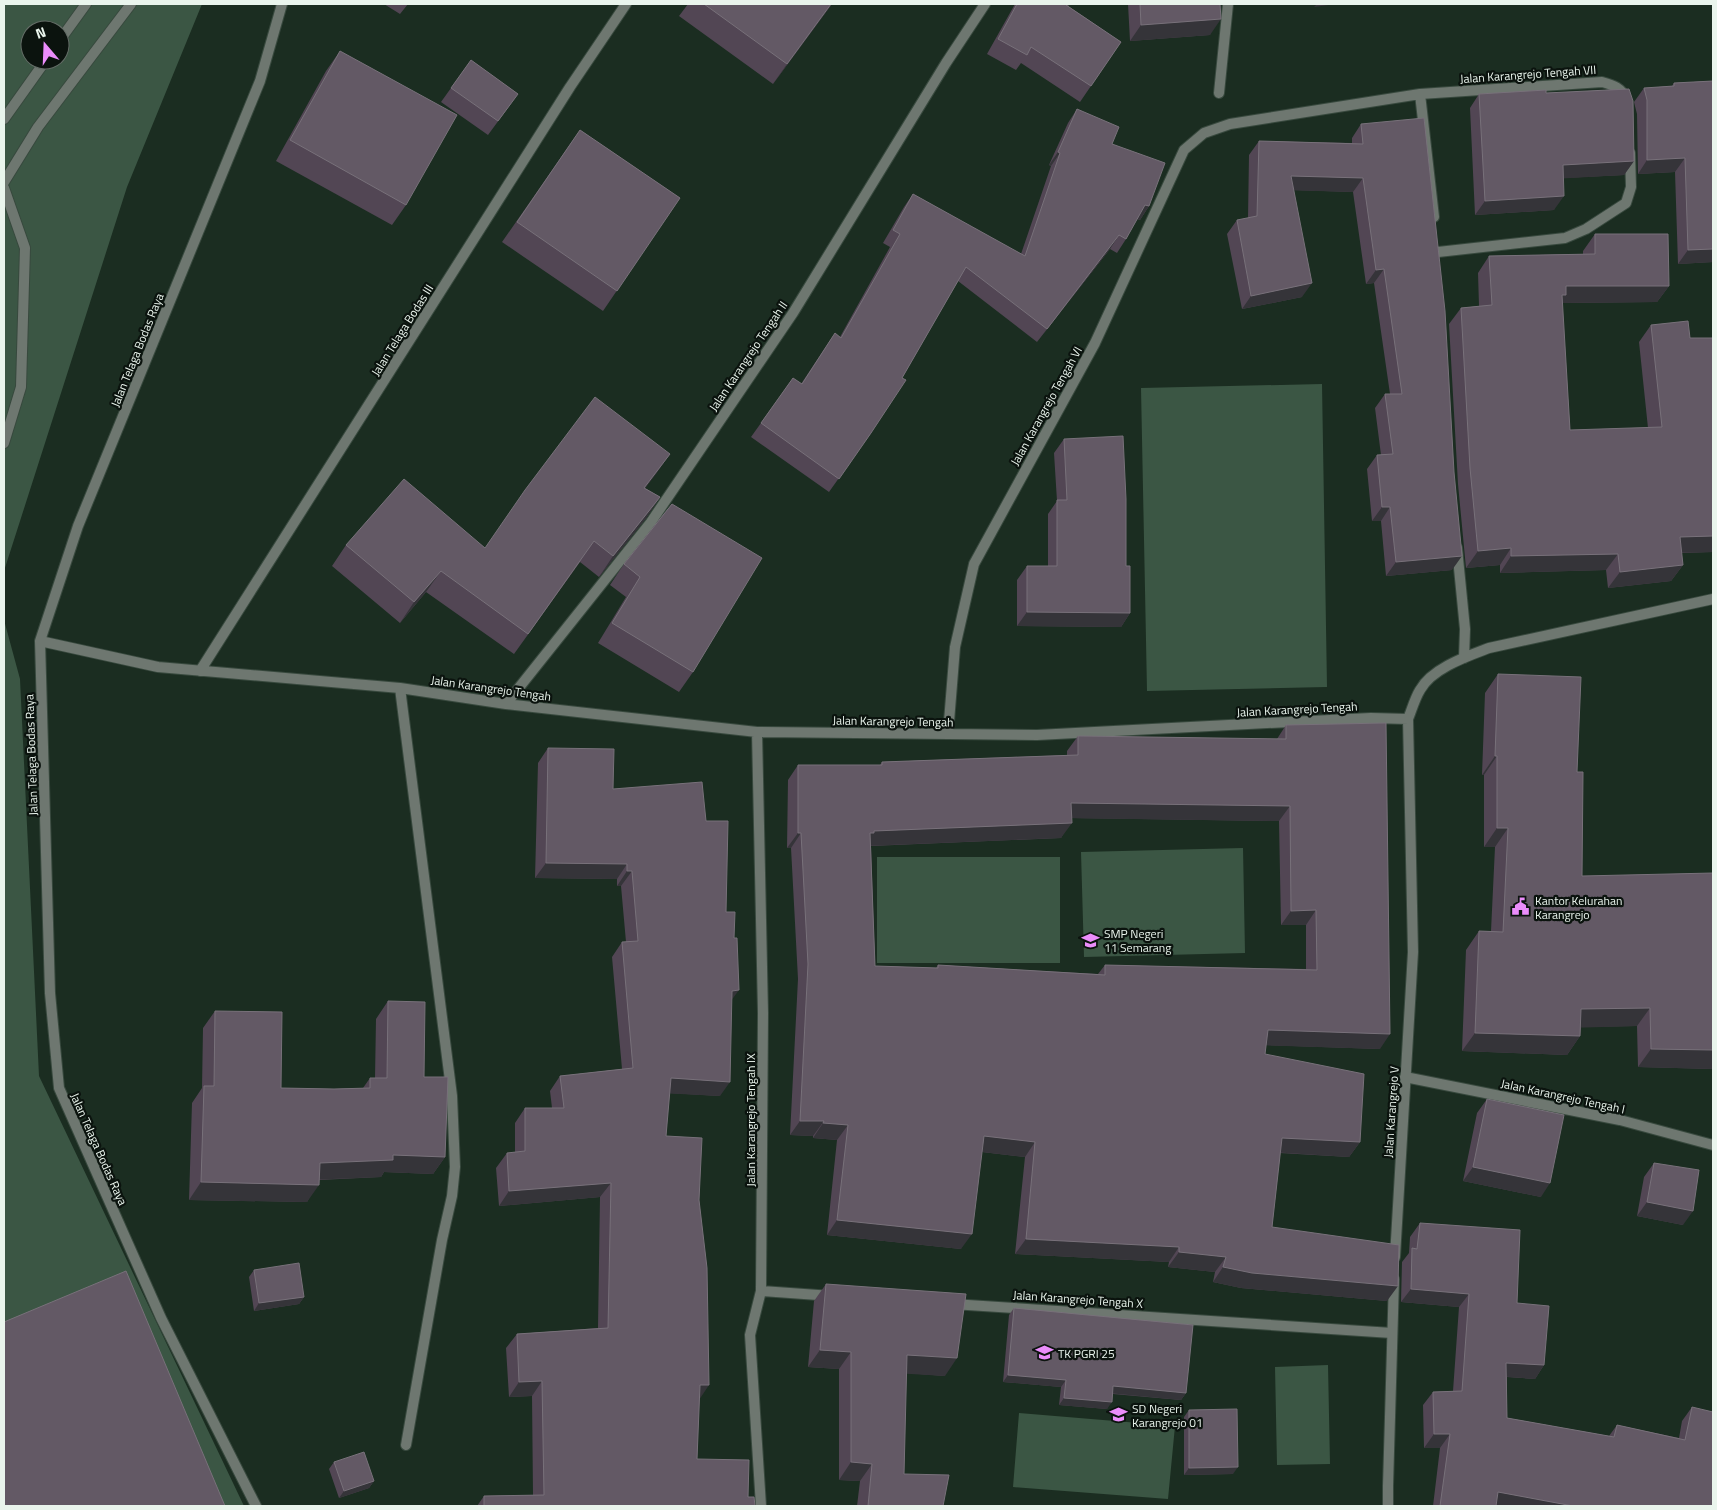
<svg xmlns="http://www.w3.org/2000/svg" width="1717" height="1510" font-family="'Titillium Web',sans-serif">
	<style>
		.green { fill: #3b5644; fill-rule: evenodd }
		.lines { fill: none; stroke-linecap: round; stroke-linejoin: round }
		.lane-casing { stroke: #38493e; stroke-width: 12 }
		.street-casing { stroke: #38493e; stroke-width: 12 }
		.lane { stroke: #6e7770; stroke-width: 10 }
		.street { stroke: #6e7770; stroke-width: 10 }
		.wall { fill: #524654; fill-rule: evenodd }
		.shaded-wall { fill: #353439 }
		.building { fill: #635965; stroke: #78717a; fill-rule: evenodd }
		.labels { text-anchor: middle; dominant-baseline: central; stroke-width: 4.5; stroke-linejoin: round; paint-order: stroke }
		.street-label { font-size: 12px; fill: #eaf5ed; stroke: #0b130e }
		.poi-label { font-size: 12px; fill: #eaf5ed; stroke: #0b130e; text-anchor: start }
	</style>
	<rect width="100%" height="100%" fill="#1b2d21"/>
	<path class="green" d="M 4,4 L 202,4 L 127,187 L 4,571 ZM 30,30 L 60,30 L 60,60 L 30,60 Z
		M 1322,384 L 1327,687 L 1147,691 L 1141,388 Z
		M 4,620 L 20,679 L 39,1076 L 244,1506 L 4,1506 Z
		M 1243,848 L 1245,953 L 1084,957 L 1081,852 Z
		M 877,857 L 1060,857 L 1060,963 L 877,963 Z
		M 1328,1365 L 1330,1464 L 1277,1465 L 1275,1367 Z
		M 1019,1413 L 1175,1426 L 1168,1499 L 1013,1487 Z"/>
	<g class="lines">
		<defs>
			<path id="lane" d="M 60,40 L 86,4
				M 4,119 L 46,60
				M 4,182 L 38,127 L 131,4
				M 4,188 L 25,248 L 21,387 L 4,443"/>
			<path id="street" d="M 1219,93 L 1228,4
				M 1420,94 L 1602,82 C 1613,85 1622,88 1626,99
				M 1438,252 L 1565,238 L 1586,229 L 1626,203 L 1631,187 L 1630,153
				M 1457,548 L 1465,629 L 1464,658
				M 40,641 L 158,667 L 400,688 L 506,704 L 757,732 L 1037,735 L 1248,724 L 1371,718 L 1408,719 C 1412,709 1415,698 1420,690 C 1432,668 1468,656 1489,648 L 1713,599
				M 200,671 L 570,87 L 626,4
				M 400,688 L 452,1096 L 455,1167 L 452,1196 L 442,1240 L 406,1445
				M 506,704 L 651,522 L 793,313 L 946,63 L 985,4
				M 757,732 L 763,1013 L 761,1291 L 750,1335 L 761,1506
				M 948,734 L 955,647 L 974,564 L 1095,343 L 1184,150 L 1204,133 L 1230,124 L 1420,94 L 1434,217
				M 1405,1077 L 1620,1120 L 1713,1145
				M 1395,1257 L 1413,952 L 1408,719
				M 761,1291 L 832,1296
				M 952,1304 L 1392,1333
				M 256,1506 L 161,1318 L 59,1088 L 50,993 L 40,641 L 78,526 L 260,81 L 282,4
				M 1388,1506 L 1388,1486 L 1394,1279"/>
		</defs>
		<use href="#lane" class="lane-casing"/>
		<use href="#street" class="street-casing"/>
		<use href="#lane" class="lane"/>
		<use href="#street" class="street"/>
	</g>
	<path class="wall" d="M 384,4 L 408,4 L 400,14 Z
		M 688,4 L 832,4 L 773,84 L 679,16 Z
		M 1015,4 L 1070,4 L 1068,6 L 1121,42 L 1080,102 L 1021,63 L 1016,70 L 987,54 Z
		M 1128,4 L 1220,4 L 1210,35 L 1130,41 Z
		M 340,51 L 406,205 L 392,225 L 276,161 L 326,71 Z
		M 471,60 L 518,94 L 488,135 L 441,102 Z
		M 1713,81 L 1713,262 L 1678,264 L 1675,172 L 1638,174 L 1637,114 L 1634,102 L 1644,88 L 1672,86 L 1674,83 Z
		M 1546,93 L 1634,161 L 1624,175 L 1563,178 L 1554,210 L 1475,215 L 1470,108 L 1479,94 Z
		M 1077,109 L 1112,144 L 1149,206 L 1140,220 L 1137,219 L 1126,239 L 1117,253 L 1110,249 L 1037,342 L 958,281 L 902,378 L 871,433 L 829,492 L 751,437 L 793,378 L 801,384 L 835,333 L 840,337 L 890,247 L 883,243 L 904,207 L 913,194 L 1021,254 L 1051,166 L 1049,165 L 1068,123 Z
		M 1361,124 L 1452,570 L 1386,576 L 1381,521 L 1372,521 L 1367,469 L 1377,455 L 1381,455 L 1375,408 L 1385,394 L 1390,394 L 1374,283 L 1366,284 L 1353,192 L 1294,190 L 1302,297 L 1242,309 L 1227,234 L 1237,220 L 1248,218 L 1249,155 L 1259,141 L 1352,143 L 1352,138 Z
		M 580,130 L 680,198 L 603,311 L 502,242 Z
		M 1595,234 L 1669,286 L 1657,302 L 1562,303 L 1570,430 L 1648,428 L 1639,342 L 1651,325 L 1690,338 L 1713,338 L 1713,552 L 1681,553 L 1683,565 L 1671,581 L 1608,588 L 1606,570 L 1500,573 L 1500,565 L 1466,568 L 1458,484 L 1449,324 L 1461,308 L 1479,306 L 1478,273 L 1489,256 L 1583,254 L 1583,251 Z
		M 1064,439 L 1126,566 L 1130,613 L 1121,627 L 1017,626 L 1017,580 L 1027,566 L 1048,566 L 1048,514 L 1057,501 L 1054,453 Z
		M 670,454 L 645,488 L 660,497 L 646,518 L 599,577 L 580,562 L 514,654 L 426,592 L 400,623 L 332,566 L 346,545 L 485,548 Z
		M 672,504 L 693,672 L 679,692 L 598,643 L 626,597 L 610,585 L 624,564 Z
		M 1498,674 L 1577,772 L 1582,876 L 1713,1069 L 1638,1067 L 1637,1026 L 1581,1027 L 1580,1036 L 1567,1055 L 1462,1051 L 1466,950 L 1479,931 L 1491,931 L 1495,847 L 1484,847 L 1484,775 L 1482,775 L 1485,693 Z
		M 1286,725 L 1380,1049 L 1266,1045 L 1265,1054 L 1360,1142 L 1349,1157 L 1280,1153 L 1272,1227 L 1387,1301 L 1241,1288 L 1213,1282 L 1215,1272 L 1168,1267 L 1169,1262 L 1015,1254 L 1025,1157 L 982,1152 L 961,1249 L 827,1235 L 837,1140 L 813,1138 L 813,1136 L 790,1135 L 798,979 L 791,848 L 787,848 L 788,780 L 798,765 L 880,765 L 882,762 L 1067,755 L 1067,751 L 1078,736 L 1277,739 ZM 1072,818 L 1279,821 L 1281,925 L 1306,925 L 1306,969 L 1105,965 L 1098,974 L 938,965 L 936,968 L 875,966 L 871,846 L 1061,838 Z
		M 548,748 L 613,789 L 706,821 L 726,912 L 731,1001 L 720,1096 L 669,1093 L 666,1136 L 699,1200 L 699,1399 L 697,1459 L 748,1497 L 755,1506 L 477,1506 L 484,1496 L 533,1495 L 532,1396 L 509,1397 L 506,1348 L 517,1334 L 598,1328 L 600,1197 L 499,1206 L 496,1168 L 507,1153 L 515,1152 L 515,1123 L 525,1108 L 552,1108 L 550,1091 L 560,1076 L 622,1069 L 612,957 L 622,942 L 626,942 L 621,886 L 617,886 L 617,879 L 535,878 L 538,763 Z
		M 388,1001 L 424,1077 L 445,1157 L 433,1174 L 384,1172 L 381,1177 L 319,1180 L 307,1202 L 189,1200 L 192,1103 L 202,1088 L 203,1028 L 215,1011 L 281,1088 L 334,1089 L 363,1088 L 370,1078 L 375,1078 L 376,1019 Z
		M 1487,1099 L 1541,1197 L 1463,1181 L 1477,1113 Z
		M 1654,1163 L 1683,1225 L 1637,1216 L 1644,1177 Z
		M 1420,1223 L 1517,1303 L 1544,1365 L 1535,1379 L 1507,1377 L 1507,1418 L 1609,1436 L 1617,1425 L 1679,1438 L 1682,1421 L 1692,1407 L 1713,1506 L 1433,1506 L 1440,1448 L 1424,1448 L 1423,1405 L 1433,1392 L 1453,1391 L 1459,1307 L 1401,1302 L 1402,1262 L 1409,1253 L 1410,1237 Z
		M 254,1270 L 304,1297 L 299,1304 L 254,1311 L 249,1277 Z
		M 826,1284 L 945,1376 L 906,1373 L 904,1474 L 943,1506 L 857,1506 L 860,1481 L 839,1480 L 839,1369 L 808,1367 L 814,1301 Z
		M 1014,1308 L 1186,1393 L 1181,1400 L 1113,1394 L 1107,1409 L 1059,1405 L 1061,1387 L 1003,1382 L 1009,1315 Z
		M 1189,1410 L 1233,1474 L 1184,1475 L 1184,1417 Z
		M 334,1462 L 374,1481 L 369,1488 L 339,1498 L 329,1469 Z"/>
	<path class="shaded-wall" d="M 831,4 L 832,4 L 773,84 L 787,64 Z
		M 1317,4 L 1336,4 L 1314,7 Z
		M 1221,19 L 1210,35 L 1130,41 L 1141,25 Z
		M 1058,152 L 1060,153 L 1051,166 L 1049,165 Z
		M 1685,158 L 1675,172 L 1638,174 L 1647,160 Z
		M 1634,161 L 1624,175 L 1553,179 L 1563,165 Z
		M 1291,176 L 1363,178 L 1353,192 L 1281,190 Z
		M 1564,196 L 1554,210 L 1475,215 L 1485,201 Z
		M 1145,205 L 1149,206 L 1140,220 L 1135,218 Z
		M 1119,235 L 1110,249 L 1037,342 L 1047,329 Z
		M 1713,249 L 1713,262 L 1678,264 L 1688,250 Z
		M 1384,269 L 1374,283 L 1366,284 L 1376,270 Z
		M 1312,283 L 1302,297 L 1242,309 L 1251,296 Z
		M 1566,286 L 1669,286 L 1657,302 L 1561,303 L 1555,312 Z
		M 670,454 L 656,474 L 630,508 L 644,488 Z
		M 660,497 L 646,518 L 599,577 L 613,556 Z
		M 1382,507 L 1390,507 L 1381,521 L 1372,521 Z
		M 1713,536 L 1713,552 L 1668,553 L 1680,537 Z
		M 1511,548 L 1500,565 L 1466,568 L 1478,551 Z
		M 1618,554 L 1606,570 L 1500,573 L 1511,556 Z
		M 1462,556 L 1452,570 L 1386,576 L 1396,562 Z
		M 1683,565 L 1671,581 L 1608,588 L 1620,572 Z
		M 441,571 L 426,592 L 400,623 L 414,602 Z
		M 1027,612 L 1130,613 L 1121,627 L 1017,626 Z
		M 1495,756 L 1497,756 L 1484,775 L 1482,775 Z
		M 1071,803 L 1290,806 L 1279,821 L 1061,818 Z
		M 1072,823 L 1061,838 L 865,846 L 870,833 L 874,831 Z
		M 1497,828 L 1508,828 L 1495,847 L 1484,847 Z
		M 798,833 L 801,833 L 791,848 L 787,848 Z
		M 546,863 L 627,864 L 617,879 L 535,878 Z
		M 627,871 L 632,871 L 621,886 L 617,886 Z
		M 1316,910 L 1306,925 L 1281,925 L 1291,911 Z
		M 739,990 L 728,1005 L 732,991 Z
		M 1650,1008 L 1637,1026 L 1568,1028 L 1581,1009 Z
		M 1268,1030 L 1390,1034 L 1380,1049 L 1257,1045 Z
		M 1475,1033 L 1580,1036 L 1567,1055 L 1462,1051 Z
		M 1651,1049 L 1713,1050 L 1713,1069 L 1638,1067 Z
		M 671,1078 L 730,1082 L 720,1096 L 660,1093 Z
		M 800,1121 L 824,1121 L 813,1136 L 790,1135 Z
		M 823,1123 L 848,1125 L 837,1140 L 813,1138 Z
		M 984,1136 L 1035,1142 L 1025,1157 L 974,1151 Z
		M 1282,1138 L 1360,1142 L 1349,1157 L 1271,1152 Z
		M 393,1155 L 445,1157 L 433,1174 L 384,1172 L 381,1177 L 308,1180 L 320,1163 Z
		M 1473,1167 L 1550,1183 L 1541,1197 L 1463,1181 Z
		M 201,1182 L 319,1185 L 307,1202 L 189,1200 Z
		M 611,1183 L 600,1197 L 499,1206 L 509,1191 Z
		M 1647,1202 L 1693,1211 L 1683,1225 L 1637,1216 Z
		M 837,1220 L 972,1234 L 961,1249 L 827,1235 Z
		M 1026,1239 L 1179,1247 L 1169,1262 L 1015,1254 Z
		M 1179,1252 L 1226,1257 L 1215,1272 L 1168,1267 Z
		M 1223,1267 L 1398,1286 L 1387,1301 L 1241,1288 L 1213,1282 Z
		M 1411,1289 L 1469,1294 L 1459,1307 L 1401,1302 Z
		M 304,1297 L 299,1304 L 254,1311 L 259,1303 Z
		M 820,1350 L 851,1352 L 839,1369 L 808,1367 Z
		M 907,1355 L 957,1358 L 945,1376 L 894,1373 Z
		M 1506,1363 L 1544,1365 L 1535,1379 L 1497,1376 Z
		M 1008,1375 L 1066,1380 L 1061,1387 L 1003,1382 Z
		M 542,1381 L 532,1396 L 509,1397 L 519,1382 Z
		M 700,1385 L 709,1385 L 699,1400 Z
		M 1113,1386 L 1186,1393 L 1181,1400 L 1108,1393 Z
		M 1064,1398 L 1112,1402 L 1107,1409 L 1059,1405 Z
		M 1434,1434 L 1450,1434 L 1440,1448 L 1424,1448 Z
		M 851,1462 L 872,1464 L 860,1481 L 839,1480 Z
		M 1238,1467 L 1233,1474 L 1184,1475 L 1189,1468 Z
		M 374,1481 L 369,1488 L 339,1498 L 344,1491 Z
		M 1498,1492 L 1573,1506 L 1492,1506 Z"/>
	<path class="building" d="M 704,4 L 831,4 L 787,64 Z
		M 1017,4 L 1067,4 L 1066,5 L 1121,42 L 1091,86 L 1031,47 L 1027,55 L 998,39 Z
		M 1140,4 L 1220,4 L 1221,19 L 1141,25 Z
		M 340,51 L 457,115 L 406,205 L 290,140 Z
		M 471,60 L 518,94 L 498,121 L 451,88 Z
		M 1713,81 L 1713,249 L 1688,250 L 1685,158 L 1647,160 L 1647,100 L 1644,88 L 1674,86 L 1674,83 Z
		M 1629,89 L 1633,101 L 1634,161 L 1563,165 L 1564,196 L 1485,201 L 1479,94 L 1546,90 L 1546,93 Z
		M 1077,109 L 1119,127 L 1112,144 L 1165,163 L 1149,206 L 1145,205 L 1126,239 L 1119,235 L 1047,329 L 966,267 L 902,378 L 906,380 L 871,433 L 839,479 L 761,423 L 793,378 L 802,384 L 835,333 L 841,338 L 900,234 L 893,230 L 913,194 L 1025,256 L 1060,153 L 1058,152 Z
		M 1424,118 L 1445,311 L 1454,472 L 1462,556 L 1396,562 L 1390,507 L 1382,507 L 1377,455 L 1393,454 L 1385,394 L 1402,394 L 1384,269 L 1376,270 L 1363,178 L 1291,176 L 1312,283 L 1251,296 L 1237,220 L 1257,216 L 1259,141 L 1363,144 L 1361,124 Z
		M 580,130 L 680,198 L 617,291 L 517,222 Z
		M 1595,234 L 1668,234 L 1669,286 L 1566,286 L 1566,295 L 1562,295 L 1570,430 L 1662,427 L 1651,325 L 1688,321 L 1690,338 L 1713,338 L 1713,536 L 1680,537 L 1683,565 L 1620,572 L 1618,554 L 1511,556 L 1511,548 L 1478,551 L 1470,468 L 1461,308 L 1492,305 L 1489,256 L 1595,254 Z
		M 595,397 L 670,454 L 644,488 L 660,497 L 613,556 L 594,541 L 528,634 L 441,571 L 414,602 L 346,545 L 404,479 L 485,548 L 525,490 Z
		M 1123,436 L 1126,499 L 1126,566 L 1130,566 L 1130,613 L 1027,612 L 1027,566 L 1057,566 L 1057,500 L 1067,500 L 1064,439 Z
		M 672,504 L 762,558 L 693,672 L 612,623 L 640,577 L 624,564 Z
		M 1498,674 L 1581,677 L 1577,772 L 1583,772 L 1582,876 L 1713,873 L 1713,1050 L 1651,1049 L 1650,1008 L 1581,1009 L 1580,1036 L 1475,1033 L 1479,931 L 1503,932 L 1508,828 L 1497,828 L 1497,756 L 1495,756 Z
		M 1386,723 L 1390,1034 L 1268,1030 L 1265,1054 L 1364,1074 L 1360,1142 L 1282,1138 L 1272,1227 L 1399,1245 L 1398,1286 L 1252,1273 L 1223,1267 L 1226,1257 L 1179,1252 L 1179,1247 L 1026,1239 L 1035,1142 L 984,1136 L 972,1234 L 837,1220 L 848,1125 L 823,1123 L 824,1121 L 800,1121 L 808,964 L 801,833 L 798,833 L 798,765 L 882,765 L 882,762 L 1078,755 L 1078,736 L 1286,739 L 1286,725 ZM 1071,803 L 1290,806 L 1291,911 L 1316,910 L 1317,970 L 1105,965 L 1105,975 L 938,965 L 938,968 L 875,966 L 870,833 L 874,833 L 874,831 L 1072,823 Z
		M 548,748 L 614,749 L 613,789 L 702,782 L 706,821 L 728,821 L 726,912 L 735,912 L 734,938 L 737,938 L 739,990 L 732,991 L 730,1082 L 671,1078 L 666,1136 L 702,1138 L 699,1200 L 707,1268 L 709,1385 L 700,1385 L 697,1459 L 749,1460 L 748,1497 L 754,1497 L 755,1506 L 484,1506 L 484,1496 L 544,1495 L 542,1381 L 519,1382 L 517,1334 L 608,1328 L 611,1183 L 509,1191 L 507,1153 L 525,1151 L 525,1108 L 564,1108 L 560,1076 L 633,1068 L 622,942 L 638,941 L 632,871 L 627,871 L 627,864 L 546,863 Z
		M 388,1001 L 425,1002 L 424,1077 L 448,1077 L 445,1157 L 393,1155 L 393,1160 L 320,1163 L 319,1185 L 201,1182 L 204,1086 L 214,1086 L 215,1011 L 282,1012 L 281,1088 L 334,1089 L 370,1088 L 370,1078 L 387,1078 Z
		M 1487,1099 L 1564,1115 L 1550,1183 L 1473,1167 Z
		M 1654,1163 L 1699,1170 L 1693,1211 L 1647,1202 Z
		M 1420,1223 L 1520,1230 L 1517,1303 L 1549,1306 L 1544,1365 L 1506,1363 L 1507,1418 L 1614,1437 L 1617,1425 L 1685,1440 L 1692,1407 L 1713,1412 L 1713,1506 L 1573,1506 L 1498,1492 L 1496,1506 L 1440,1506 L 1450,1434 L 1434,1434 L 1433,1392 L 1462,1391 L 1469,1294 L 1411,1289 L 1412,1248 L 1417,1249 Z
		M 299,1263 L 304,1297 L 259,1303 L 254,1270 Z
		M 126,1271 L 225,1506 L 4,1506 L 4,1322 Z
		M 826,1284 L 966,1294 L 957,1358 L 907,1355 L 904,1474 L 949,1475 L 943,1506 L 868,1506 L 872,1464 L 851,1462 L 851,1352 L 820,1350 Z
		M 1014,1308 L 1193,1325 L 1186,1393 L 1113,1386 L 1112,1402 L 1064,1398 L 1066,1380 L 1008,1375 Z
		M 1237,1409 L 1238,1467 L 1189,1468 L 1189,1410 Z
		M 364,1452 L 374,1481 L 344,1491 L 334,1462 Z"/>
	<defs>
		<symbol id="civic-bare" viewBox="-9 -9 18 18"><path d="M-.6-6.5H3V-4.5H.6V-3L4-1V1h2V6H-6V1h2V-1L-.6-3ZM-1.2 2.5V6h2.4V2.5Z" fill="#eb8dfb" stroke="#0b130e" stroke-width="2.5" paint-order="stroke"/></symbol>
		<symbol id="school-bare" viewBox="-9 -9 18 18"><path d="M0-5L7-2L0 1L-7-2ZM-4 1L0 2.5L4 1V4Q0 6-4 4Z" fill="#eb8dfb" stroke="#0b130e" stroke-width="2.5" paint-order="stroke"/></symbol>
	</defs>
	<g fill-rule="evenodd">
		<use href="#civic-bare" x="1508" y="894" width="25" height="25"/>
		<use href="#school-bare" x="1078" y="928" width="25" height="25"/>
		<use href="#school-bare" x="1032" y="1340" width="25" height="25"/>
		<use href="#school-bare" x="1106" y="1402" width="25" height="25"/>
	</g>
	<g class="labels">
		<g class="street-label">
			<text transform="translate(1528 74) rotate(-4)">Jalan Karangrejo Tengah VII</text>
			<text transform="translate(402 330) rotate(-58)">Jalan Telaga Bodas III</text>
			<text transform="translate(137 350) rotate(-68)">Jalan Telaga Bodas Raya</text>
			<text transform="translate(748 356) rotate(-56)">Jalan Karangrejo Tengah II</text>
			<text transform="translate(1046 406) rotate(-61)">Jalan Karangrejo Tengah VI</text>
			<text transform="translate(491 688) rotate(8)">Jalan Karangrejo Tengah</text>
			<text transform="translate(1297 709) rotate(-3)">Jalan Karangrejo Tengah</text>
			<text transform="translate(893 721) rotate(1)">Jalan Karangrejo Tengah</text>
			<text transform="translate(31 755) rotate(-92)">Jalan Telaga Bodas Raya</text>
			<text transform="translate(1563 1096) rotate(12)">Jalan Karangrejo Tengah I</text>
			<text transform="translate(1391 1112) rotate(-86)">Jalan Karangrejo V</text>
			<text transform="translate(750 1120) rotate(-90)">Jalan Karangrejo Tengah IX</text>
			<text transform="translate(99 1149) rotate(66)">Jalan Telaga Bodas Raya</text>
			<text transform="translate(1078 1299) rotate(4)">Jalan Karangrejo Tengah X</text>
		</g>
		<g class="poi-label">
			<text x="1535" y="900">Kantor Kelurahan<tspan x="1535" dy="14">Karangrejo</tspan></text>
			<text x="1104" y="933">SMP Negeri<tspan x="1104" dy="14">11 Semarang</tspan></text>
			<text x="1058" y="1353">TK PGRI 25</text>
			<text x="1132" y="1408">SD Negeri<tspan x="1132" dy="14">Karangrejo 01</tspan></text>
		</g>
	</g>
	<rect width="1717" height="1510" fill="none" stroke="#eaf5ed" stroke-width="10"/>
	<g transform="translate(45 45) rotate(341)"><circle r="24" fill="#0b130e" stroke="#646d67"/>
	<path d="M0-4L9 19L0 12L-9 19Z" fill="#eb8dfb"/>
	<text y="-8" font-size="14" font-weight="bold" text-anchor="middle" fill="#eaf5ed">N</text>
	</g>
</svg>
